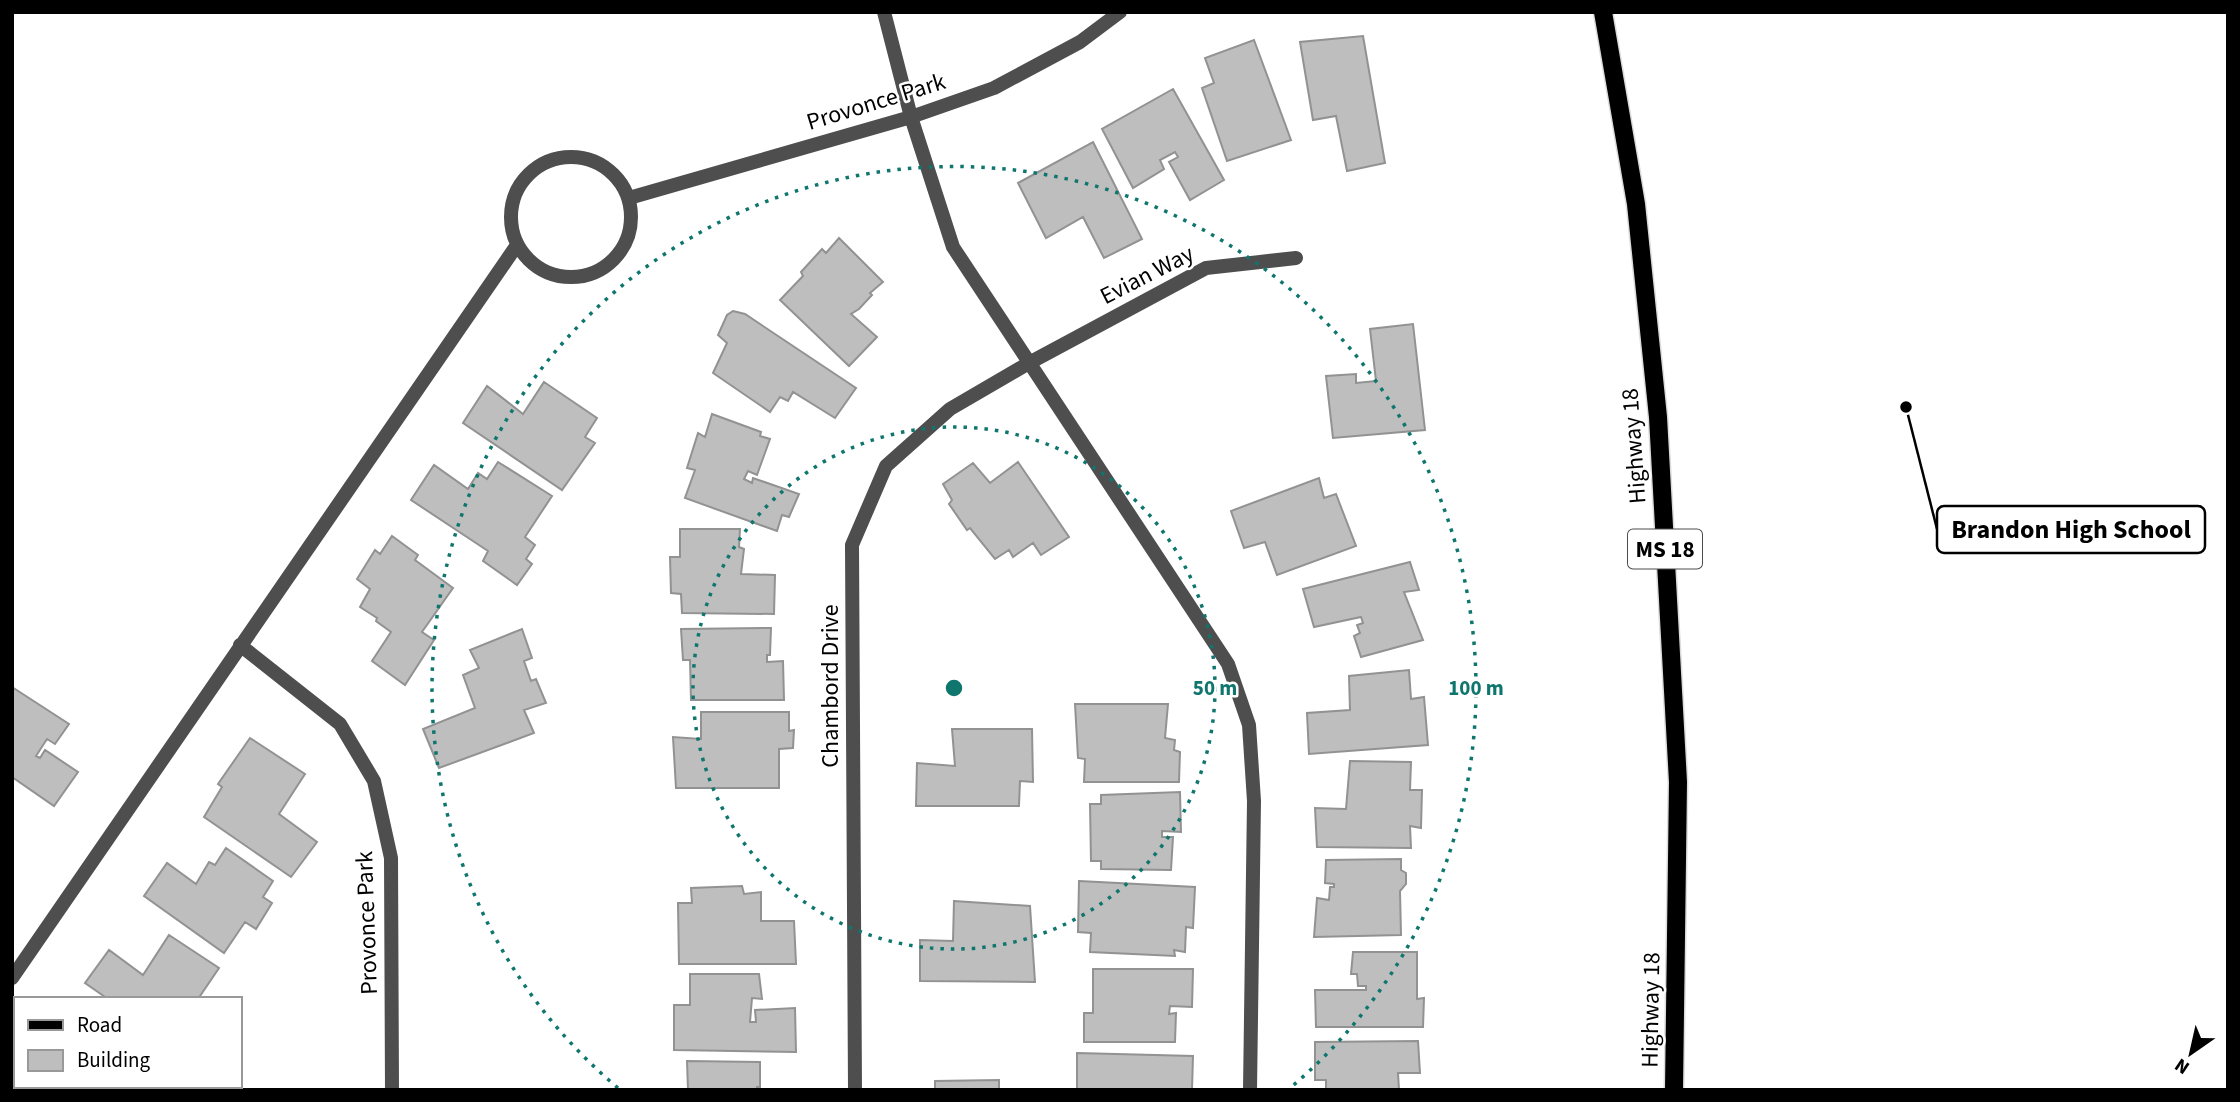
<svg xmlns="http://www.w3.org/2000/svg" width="2240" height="1102" font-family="'Source Sans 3',sans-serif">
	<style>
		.building { fill: #bebebe; stroke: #929292; stroke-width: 2 }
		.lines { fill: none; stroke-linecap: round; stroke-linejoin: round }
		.primary-casing { stroke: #dbdbdb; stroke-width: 21 }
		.street { stroke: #4e4e4e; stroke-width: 14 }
		.primary { stroke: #000; stroke-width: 18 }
		.ring { fill: none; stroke: #0f766e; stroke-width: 3.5; stroke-dasharray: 3.5 7 }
		.labels { text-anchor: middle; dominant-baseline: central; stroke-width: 5; stroke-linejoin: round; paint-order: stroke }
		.shield { fill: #fff; stroke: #4c4c4c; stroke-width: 2 }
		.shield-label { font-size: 23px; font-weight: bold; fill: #000 }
		.street-label { font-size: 24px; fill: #000; stroke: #fff }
		.centre { fill: #0f766e; stroke: #fff; stroke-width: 3.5 }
		.ring-label { font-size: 21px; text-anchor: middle; font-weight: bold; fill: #0f766e; stroke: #fff; stroke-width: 5; stroke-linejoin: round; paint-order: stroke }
		.leader { fill: none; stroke: #000; stroke-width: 2.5 }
		.callout-dot { fill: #000; stroke: #fff; stroke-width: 2.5 }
		.callout { fill: #fff; stroke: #000; stroke-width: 2.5 }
		.callout-label { font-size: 26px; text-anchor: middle; font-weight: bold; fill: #000 }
	</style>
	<rect width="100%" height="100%" fill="#fff"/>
	<path class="building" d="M 1363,36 L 1385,163 L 1347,171 L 1336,116 L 1313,120 L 1300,42 Z
		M 1254,40 L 1291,140 L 1227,161 L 1202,88 L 1214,83 L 1205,58 Z
		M 1173,89 L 1224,180 L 1190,200 L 1169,162 L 1178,157 L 1175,152 L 1160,160 L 1164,169 L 1133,188 L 1102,129 Z
		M 1093,142 L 1142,239 L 1104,258 L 1083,217 L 1046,238 L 1018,183 Z
		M 839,238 L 883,282 L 870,293 L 872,295 L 859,309 L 851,314 L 877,337 L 849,366 L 780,300 L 803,276 L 801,272 L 822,249 L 826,253 Z
		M 733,311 L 745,314 L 856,388 L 835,418 L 793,392 L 788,401 L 780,397 L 770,412 L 713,373 L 727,343 L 718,335 L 727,315 Z
		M 1413,324 L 1425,430 L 1333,438 L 1326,376 L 1356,374 L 1356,383 L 1376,381 L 1370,329 Z
		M 544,382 L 597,418 L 585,437 L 595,443 L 562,490 L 463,423 L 487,386 L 523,414 Z
		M 712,414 L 761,432 L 760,436 L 770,439 L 757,475 L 748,471 L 744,479 L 752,483 L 753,478 L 799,494 L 789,517 L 782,515 L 777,531 L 685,498 L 695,470 L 687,468 L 698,433 L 705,437 Z
		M 498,462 L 552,496 L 525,537 L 535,545 L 526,559 L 532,564 L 517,585 L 483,561 L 488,551 L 411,500 L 434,465 L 468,489 L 478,473 L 487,479 Z
		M 1018,462 L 1069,537 L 1041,555 L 1033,543 L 1013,557 L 1009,550 L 995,559 L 970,528 L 967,530 L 949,504 L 952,500 L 943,484 L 973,463 L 990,483 Z
		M 1319,478 L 1324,498 L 1336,494 L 1356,546 L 1277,575 L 1265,542 L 1244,548 L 1231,511 Z
		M 680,529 L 740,529 L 739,547 L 744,549 L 741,574 L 775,575 L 774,614 L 682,613 L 681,594 L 671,593 L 670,557 L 680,557 Z
		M 392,536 L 418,555 L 415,560 L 453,588 L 422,632 L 434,640 L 405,685 L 372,661 L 391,632 L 376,621 L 377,618 L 360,607 L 370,589 L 357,579 L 375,550 L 380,554 Z
		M 1410,562 L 1419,590 L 1404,592 L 1423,640 L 1361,657 L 1354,636 L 1360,633 L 1357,625 L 1363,623 L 1361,617 L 1314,627 L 1303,589 Z
		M 771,628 L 770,655 L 767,655 L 767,662 L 783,661 L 784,700 L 691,700 L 690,660 L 683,660 L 681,629 Z
		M 522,629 L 532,658 L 524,661 L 531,681 L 536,679 L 546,703 L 524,710 L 534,733 L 439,768 L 423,729 L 475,708 L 463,675 L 479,668 L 470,650 Z
		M 1409,670 L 1411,699 L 1424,697 L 1428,745 L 1309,754 L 1307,713 L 1350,710 L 1349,676 Z
		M 12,687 L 69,724 L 55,744 L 47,739 L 36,756 L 40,758 L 45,750 L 78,772 L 54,806 L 12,777 Z
		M 1075,704 L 1168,704 L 1165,738 L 1175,740 L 1174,750 L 1180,752 L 1179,782 L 1084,782 L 1085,759 L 1078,758 Z
		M 701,712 L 789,712 L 789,731 L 794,730 L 793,748 L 779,749 L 779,788 L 676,788 L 673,737 L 701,739 Z
		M 952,729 L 1032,729 L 1033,782 L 1020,781 L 1019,806 L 916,806 L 917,763 L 955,766 Z
		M 250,738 L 305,774 L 279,814 L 317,842 L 291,877 L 204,817 L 222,787 L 218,784 Z
		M 1350,761 L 1411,762 L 1410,790 L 1422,790 L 1421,828 L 1410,826 L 1411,848 L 1317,847 L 1315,808 L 1346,809 Z
		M 1180,792 L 1181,832 L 1162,831 L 1162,837 L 1173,837 L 1171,870 L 1101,869 L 1101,861 L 1091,861 L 1090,804 L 1101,804 L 1101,795 Z
		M 226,848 L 273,881 L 263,897 L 272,903 L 256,929 L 245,922 L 224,953 L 144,896 L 167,863 L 196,884 L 209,862 L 215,865 Z
		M 1401,859 L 1401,870 L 1406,873 L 1406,884 L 1400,891 L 1401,935 L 1314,937 L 1317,898 L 1329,900 L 1330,887 L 1334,887 L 1334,884 L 1325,883 L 1326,860 Z
		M 1079,881 L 1195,887 L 1193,928 L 1186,927 L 1185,952 L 1174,950 L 1175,956 L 1090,952 L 1091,933 L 1078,932 Z
		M 742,886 L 744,894 L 761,892 L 761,921 L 794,921 L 796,964 L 679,964 L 678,903 L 692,903 L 691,888 Z
		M 954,901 L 1030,906 L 1035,982 L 920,981 L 920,940 L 953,941 Z
		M 169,935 L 219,968 L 198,999 L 108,999 L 85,983 L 109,950 L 143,975 Z
		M 1353,952 L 1417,952 L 1417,999 L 1424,998 L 1423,1027 L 1316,1027 L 1315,990 L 1366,990 L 1366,986 L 1358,986 L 1357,974 L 1351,974 Z
		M 1093,969 L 1193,969 L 1192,1007 L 1170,1006 L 1169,1014 L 1176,1013 L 1175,1042 L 1084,1042 L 1084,1013 L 1093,1013 Z
		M 690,974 L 759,974 L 762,999 L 752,998 L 750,1022 L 756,1022 L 755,1010 L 795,1008 L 796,1052 L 674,1050 L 674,1005 L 690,1005 Z
		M 1418,1041 L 1420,1073 L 1398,1073 L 1399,1090 L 1326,1090 L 1326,1080 L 1315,1080 L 1315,1042 Z
		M 1077,1053 L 1193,1056 L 1192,1090 L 1077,1090 Z
		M 687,1061 L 760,1062 L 760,1087 L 757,1087 L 757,1090 L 688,1090 Z
		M 999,1080 L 999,1090 L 935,1090 L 935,1081 Z"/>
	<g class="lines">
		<defs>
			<path id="primary" d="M 1603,12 L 1636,204 L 1658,417 L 1678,782 L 1674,1090"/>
		</defs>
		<use href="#primary" class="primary-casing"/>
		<path class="street" d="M 884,12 L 911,117 L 953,247 L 1228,664 L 1249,725 L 1254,801 L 1250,1090
			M511 217a60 60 0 1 1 120 0a60 60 0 1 1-120 0Z
			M 629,198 L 911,117 L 994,88 L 1080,42 L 1120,12
			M 240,645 L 340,724 L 374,781 L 391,858 L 392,1090
			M 12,978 L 517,245
			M 855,1090 L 852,545 L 886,466 L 950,409 L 1029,363 L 1206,268 L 1296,258"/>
		<use href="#primary" class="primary"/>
	</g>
	<g class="ring">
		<circle cx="954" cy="688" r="261"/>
		<path d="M618 1088A522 522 0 1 1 1290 1088"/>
	</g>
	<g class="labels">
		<rect class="shield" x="1628" y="529.5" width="74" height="39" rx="5"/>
		<g class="shield-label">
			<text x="1665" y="549">MS 18</text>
		</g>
		<g class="street-label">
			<text transform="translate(876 102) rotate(-17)">Provonce Park</text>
			<text transform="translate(1147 275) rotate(-27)">Evian Way</text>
			<text transform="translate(1634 446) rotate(-94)">Highway 18</text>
			<text transform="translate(830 686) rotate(-90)">Chambord Drive</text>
			<text transform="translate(367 923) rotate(-92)">Provonce Park</text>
			<text transform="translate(1651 1010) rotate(-89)">Highway 18</text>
		</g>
	</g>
	<circle cx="954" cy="688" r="10" class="centre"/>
	<g class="ring-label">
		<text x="1215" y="695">50 m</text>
		<text x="1476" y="695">100 m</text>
	</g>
	<path class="leader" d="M1906 407L1937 529"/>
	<circle class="callout-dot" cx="1906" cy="407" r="7"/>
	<rect class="callout" x="1937" y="506" width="268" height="47" rx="7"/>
	<g class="callout-label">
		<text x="2071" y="538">Brandon High School</text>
	</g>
	<rect width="2240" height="1102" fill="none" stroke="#000000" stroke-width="28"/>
	<rect x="14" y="997" width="228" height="91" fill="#ffffff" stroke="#999999" stroke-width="2"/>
	<rect x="28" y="1020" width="35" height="10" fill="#000000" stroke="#999999" stroke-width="2"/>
	<text x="77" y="1032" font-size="21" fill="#000000">Road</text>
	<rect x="28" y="1050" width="35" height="21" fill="#bebebe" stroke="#999999" stroke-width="2"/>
	<text x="77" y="1067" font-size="21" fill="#000000">Building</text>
	<g transform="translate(2191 1053) rotate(214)" stroke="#ffffff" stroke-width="5" paint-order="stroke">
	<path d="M0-5L12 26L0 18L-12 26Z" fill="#000000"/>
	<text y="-10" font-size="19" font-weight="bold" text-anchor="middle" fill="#000000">N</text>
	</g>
</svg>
